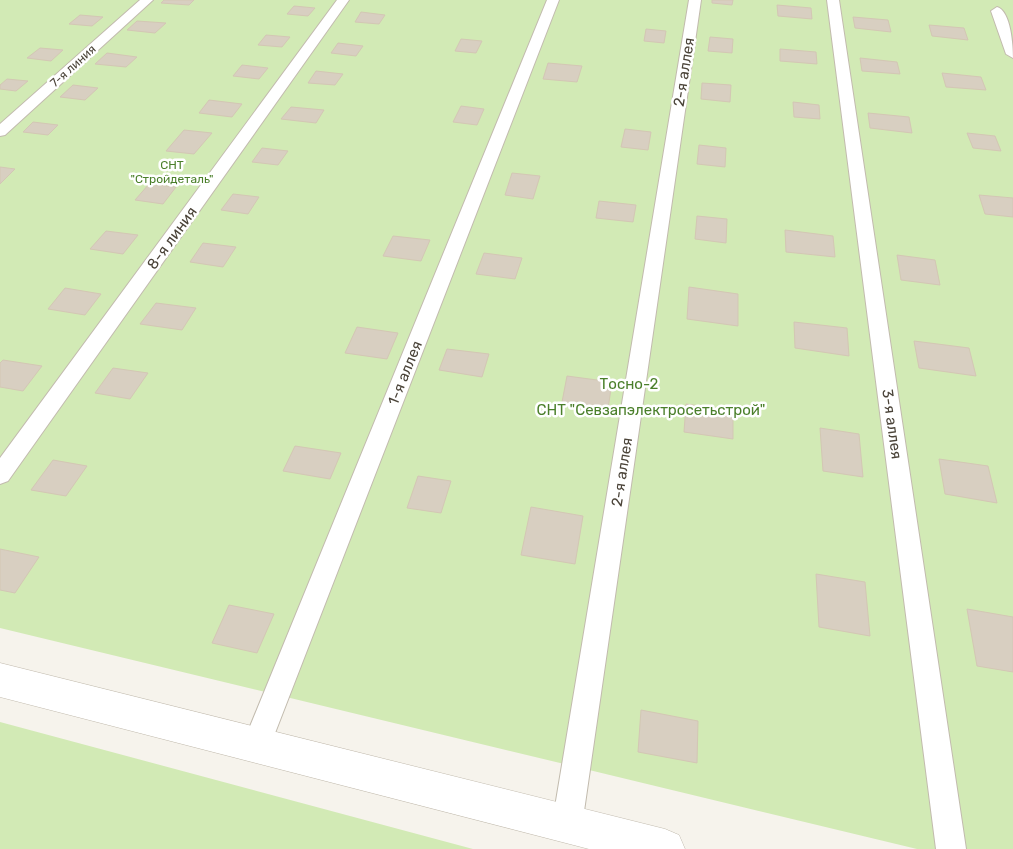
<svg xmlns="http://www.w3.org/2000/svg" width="1013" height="849" font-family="Rubik,sans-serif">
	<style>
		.green { fill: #d2eab5 }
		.building { fill: #d8cfc1; stroke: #d3c7b4 }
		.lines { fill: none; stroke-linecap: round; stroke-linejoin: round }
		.lane-casing { stroke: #c2bbae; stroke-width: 2 }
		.street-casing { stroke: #c2bbae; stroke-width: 1 }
		.lane { fill: #fff; fill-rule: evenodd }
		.street { fill: #fff; fill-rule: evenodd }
		.labels { text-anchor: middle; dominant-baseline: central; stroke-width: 5; stroke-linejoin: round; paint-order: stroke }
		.far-street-label { font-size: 12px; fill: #4b4439; stroke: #fff }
		.far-park-label { font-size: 12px; fill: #4a7f2a; stroke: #fff }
		.street-label { font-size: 15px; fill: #4b4439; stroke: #fff }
		.park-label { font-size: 15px; fill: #4a7f2a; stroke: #fff }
	</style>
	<rect width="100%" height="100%" fill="#f6f3ec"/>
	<path class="green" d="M 0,0 L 1013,0 L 1013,849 L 917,849 L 0,628 Z
		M 0,722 L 473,849 L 0,849 Z"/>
	<path class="building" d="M 164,0 L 194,0 L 189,5 L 161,3 Z
		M 712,0 L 733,0 L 732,5 L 712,3 Z
		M 777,5 L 811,8 L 812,19 L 778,16 Z
		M 294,6 L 315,8 L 308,16 L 287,14 Z
		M 361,12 L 385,15 L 379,24 L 355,22 Z
		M 80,15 L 103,17 L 92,26 L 69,24 Z
		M 853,17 L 888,20 L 891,32 L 855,28 Z
		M 137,21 L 166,23 L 155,33 L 127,30 Z
		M 929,25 L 964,28 L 968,40 L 932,36 Z
		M 646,29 L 666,31 L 664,43 L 644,41 Z
		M 266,35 L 290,37 L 282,47 L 258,45 Z
		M 710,37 L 733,39 L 732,53 L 708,51 Z
		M 461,39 L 482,41 L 476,53 L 455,51 Z
		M 338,43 L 363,46 L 356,56 L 331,53 Z
		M 40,48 L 63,50 L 51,61 L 27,58 Z
		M 780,49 L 816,52 L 817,64 L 780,61 Z
		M 107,53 L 137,57 L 126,67 L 95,64 Z
		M 860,58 L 897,62 L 900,74 L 862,71 Z
		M 548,63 L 582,66 L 577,82 L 543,79 Z
		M 242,65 L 268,68 L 259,79 L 233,76 Z
		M 316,71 L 343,74 L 335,85 L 308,83 Z
		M 942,73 L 981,77 L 986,90 L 946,87 Z
		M 7,79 L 28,81 L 16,91 L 0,89 L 0,85 Z
		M 702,83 L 731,85 L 730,102 L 701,99 Z
		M 73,85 L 98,88 L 85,100 L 60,97 Z
		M 209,100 L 242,104 L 232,117 L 199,113 Z
		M 793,102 L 819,105 L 820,119 L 794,117 Z
		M 461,106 L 484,109 L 477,125 L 453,122 Z
		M 291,107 L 324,110 L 316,123 L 281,119 Z
		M 868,113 L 909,117 L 912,133 L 870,128 Z
		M 33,122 L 58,125 L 48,135 L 23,132 Z
		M 625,129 L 651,132 L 648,150 L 621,147 Z
		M 184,130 L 212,133 L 194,154 L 166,151 Z
		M 967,133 L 995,136 L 1001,151 L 973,148 Z
		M 699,145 L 726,148 L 725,167 L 697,164 Z
		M 262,148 L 288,151 L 278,165 L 252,162 Z
		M 0,167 L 15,169 L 0,184 Z
		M 512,173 L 540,176 L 533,199 L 505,195 Z
		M 149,184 L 176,187 L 163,204 L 135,200 Z
		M 233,194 L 259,197 L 248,214 L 221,210 Z
		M 979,195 L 1013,198 L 1013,217 L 985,214 Z
		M 599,201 L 636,205 L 633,222 L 596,218 Z
		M 697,216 L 727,219 L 726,243 L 695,239 Z
		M 785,230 L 833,236 L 835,257 L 786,252 Z
		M 106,231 L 138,235 L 123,254 L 90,249 Z
		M 393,236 L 430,240 L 421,261 L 383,256 Z
		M 203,243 L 236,247 L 223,267 L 190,262 Z
		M 484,253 L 522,258 L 515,279 L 476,274 Z
		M 897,255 L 935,260 L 940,285 L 901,280 Z
		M 689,287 L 738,294 L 738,326 L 687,319 Z
		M 65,288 L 101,294 L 85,315 L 48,309 Z
		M 156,303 L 196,308 L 182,330 L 140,324 Z
		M 794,322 L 847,328 L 849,356 L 795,348 Z
		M 357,327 L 398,333 L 387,359 L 345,353 Z
		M 914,341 L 969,348 L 976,376 L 919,368 Z
		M 447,349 L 489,354 L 482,377 L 439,370 Z
		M 3,360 L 42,366 L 23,391 L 0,387 L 0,363 Z
		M 113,368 L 148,373 L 130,399 L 95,393 Z
		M 567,376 L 612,382 L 608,409 L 562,402 Z
		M 686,404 L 733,411 L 733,439 L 684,432 Z
		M 820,428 L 859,434 L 863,477 L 823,471 Z
		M 295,446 L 341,453 L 330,479 L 283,471 Z
		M 939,459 L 988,466 L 997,503 L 945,494 Z
		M 53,460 L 87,466 L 66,496 L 31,490 Z
		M 418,476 L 451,481 L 441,513 L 407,508 Z
		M 531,507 L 583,516 L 575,564 L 521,555 Z
		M 0,549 L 39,557 L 15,593 L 0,590 Z
		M 816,574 L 865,582 L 870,636 L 819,627 Z
		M 229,605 L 274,614 L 257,653 L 212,643 Z
		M 967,609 L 1013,617 L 1013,672 L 977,666 Z
		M 641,710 L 698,721 L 697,763 L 638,752 Z"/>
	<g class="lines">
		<defs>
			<path id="lane" d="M 140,0 L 153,0 L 5,135 L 0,136 L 0,124 Z
				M 337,0 L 349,0 L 8,481 L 0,484 L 0,458 Z
				M 547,0 L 559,0 L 270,746 L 266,756 L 256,760 L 246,756 L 242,746 Z
				M 689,0 L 701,0 L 582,825 L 578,836 L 567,840 L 556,836 L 552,825 Z
				M 827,0 L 839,0 L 966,849 L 936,849 Z
				M 997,7 C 1011,11 1013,46 1013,58 L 1006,54 L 991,11 Z"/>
			<path id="street" d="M 0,663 L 665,829 L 679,835 L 685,849 L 589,849 L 0,697 Z"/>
		</defs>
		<use href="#lane" class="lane-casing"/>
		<use href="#street" class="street-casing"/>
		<use href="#lane" class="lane"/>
		<use href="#street" class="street"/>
	</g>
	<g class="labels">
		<g class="far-street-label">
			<text transform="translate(73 66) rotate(-42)">7-я линия</text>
		</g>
		<g class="far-park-label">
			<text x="172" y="165">СНТ<tspan x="172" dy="14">"Стройдеталь"</tspan></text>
		</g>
		<g class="street-label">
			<text transform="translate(684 72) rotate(-81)">2-я аллея</text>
			<text transform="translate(172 238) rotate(-54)">8-я линия</text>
			<text transform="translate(405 373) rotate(-68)">1-я аллея</text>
			<text transform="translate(892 424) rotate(82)">3-я аллея</text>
			<text transform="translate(622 472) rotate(-81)">2-я аллея</text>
		</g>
		<g class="park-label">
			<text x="629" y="384">Тосно-2</text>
			<text x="651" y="410">СНТ "Севзапэлектросетьстрой"</text>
		</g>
	</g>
</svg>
